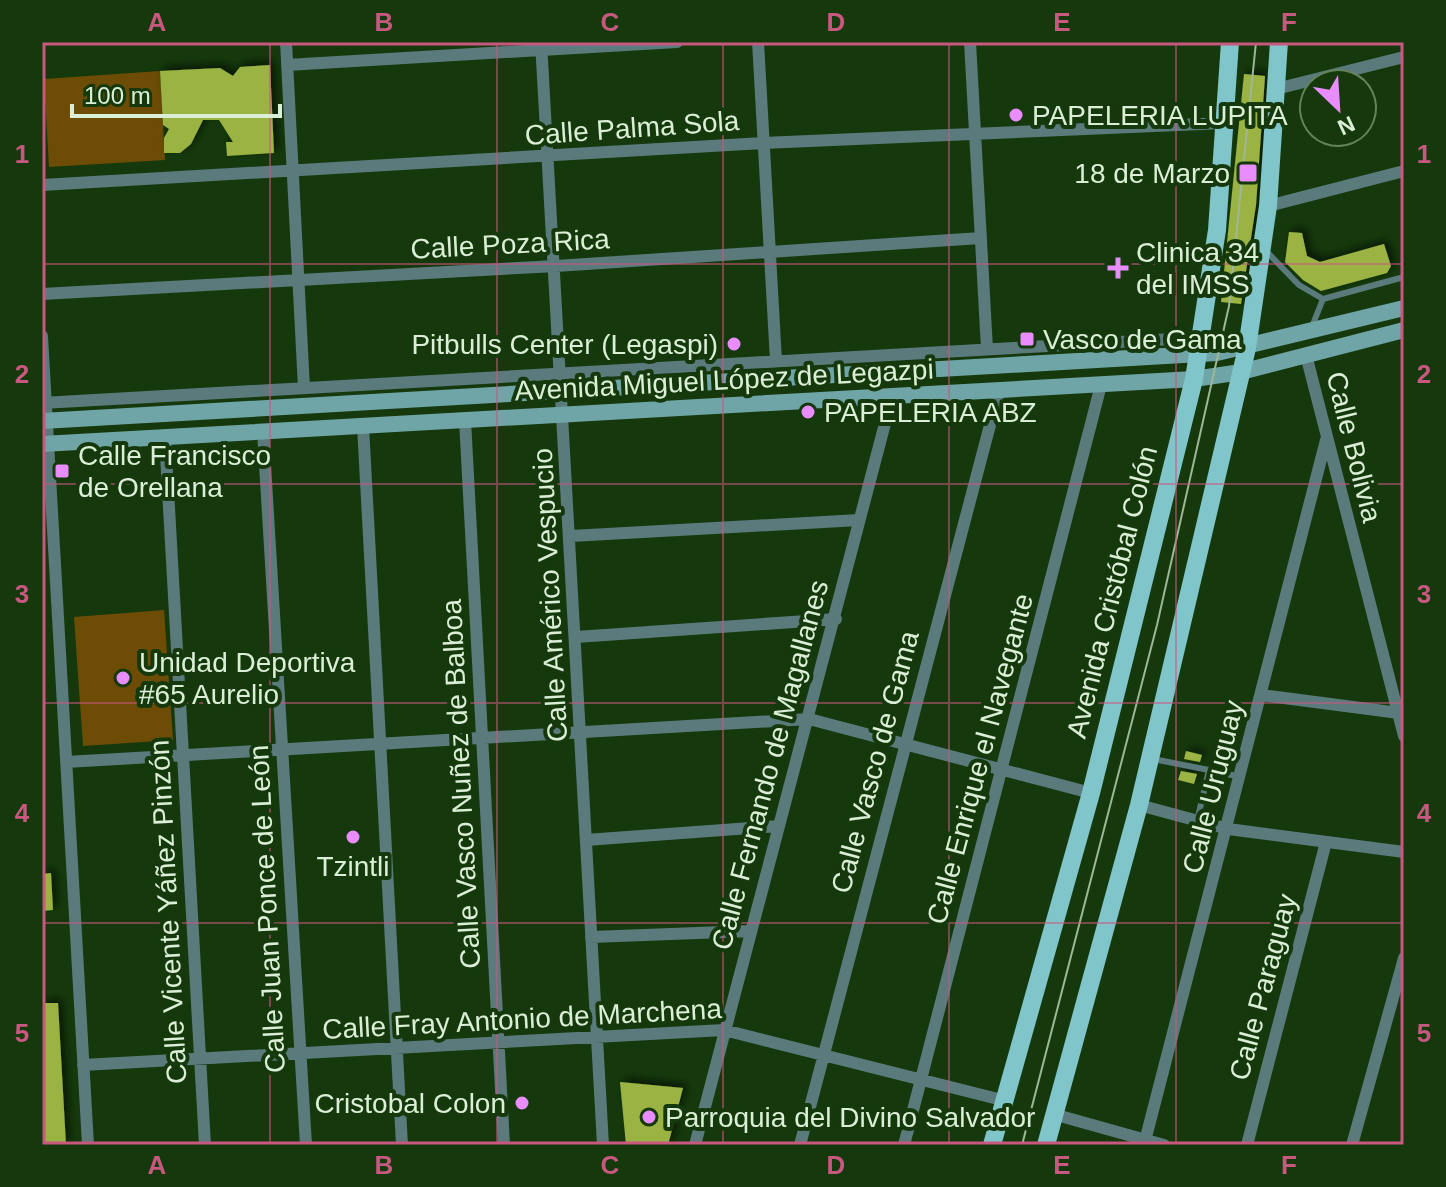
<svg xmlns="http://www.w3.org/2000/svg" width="1446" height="1187" font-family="Helvetica,sans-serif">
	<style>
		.green { fill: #6d4d05 }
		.building { fill: #9bb343; filter: url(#shadow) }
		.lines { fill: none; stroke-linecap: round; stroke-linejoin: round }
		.service { stroke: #5a7a7c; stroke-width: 6 }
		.minor { stroke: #5a7a7c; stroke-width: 12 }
		.secondary { stroke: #70a5a8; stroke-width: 16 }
		.primary { stroke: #80c5c9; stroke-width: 18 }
		.tram { stroke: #9eb797; stroke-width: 2 }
		.grid { fill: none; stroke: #c95880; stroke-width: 2; stroke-opacity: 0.55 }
		.poi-dot { fill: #e98dfe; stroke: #15390c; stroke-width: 3 }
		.labels { text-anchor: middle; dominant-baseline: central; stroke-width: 8; stroke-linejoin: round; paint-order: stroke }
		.poi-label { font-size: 28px; fill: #daefd5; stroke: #15390c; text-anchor: start }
		.street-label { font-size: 28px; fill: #daefd5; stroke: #15390c }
		.neatline { fill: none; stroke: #c95880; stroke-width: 3 }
		.grid-label { font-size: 26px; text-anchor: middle; font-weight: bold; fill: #c95880 }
	</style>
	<defs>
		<filter id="shadow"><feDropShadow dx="4" dy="-4" stdDeviation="4" flood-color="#0009"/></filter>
	</defs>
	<rect width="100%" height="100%" fill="#15390c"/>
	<path class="green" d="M 160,71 L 165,160 L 49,167 L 44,79 Z
		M 164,610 L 173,740 L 83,746 L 74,617 Z"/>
	<path class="building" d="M 270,65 L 274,153 L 227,156 L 226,142 L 233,142 L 219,120 L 203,120 L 191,144 L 180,153 L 164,153 L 164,138 L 169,129 L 163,125 L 160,71 L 220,68 L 233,76 L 240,67 Z
		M 1244,74 L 1265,76 L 1256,205 L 1241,304 L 1221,302 Z
		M 1289,232 L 1302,233 L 1307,256 L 1320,262 L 1384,244 L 1391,266 L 1387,273 L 1321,291 L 1303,280 L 1285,262 Z
		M 1186,751 L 1202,755 L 1200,762 L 1184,759 Z
		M 1181,771 L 1197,774 L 1194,784 L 1178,780 Z
		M 51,873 L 53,910 L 42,911 L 42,874 Z
		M 42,1003 L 58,1003 L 66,1145 L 42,1145 Z
		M 620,1082 L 683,1088 L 668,1145 L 626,1145 Z"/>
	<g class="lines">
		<path class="service" d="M 1265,250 L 1299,285 L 1323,299
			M 1311,329 L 1323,299 L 1404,277
			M 1153,759 L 1209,770 L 1197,821
			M 1209,770 L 1241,777"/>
		<path class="minor" d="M 286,42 L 304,388
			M 541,42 L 603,1145
			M 758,42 L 776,361
			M 970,42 L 987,349
			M 287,65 L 677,42
			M 1276,89 L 1404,57
			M 42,185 L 763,143 L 1224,123
			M 1268,206 L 1404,171
			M 42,294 L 556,266 L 981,238
			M 42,336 L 88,1145
			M 1306,355 L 1404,736
			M 42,403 L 1172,339 L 1199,354
			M 465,420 L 504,1145
			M 363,426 L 402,1145
			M 263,431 L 306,1145
			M 165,437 L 205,1145
			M 571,536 L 859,520
			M 576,637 L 836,619
			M 1261,695 L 1399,713
			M 66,762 L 809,719 L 1091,793
			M 1139,805 L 1228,829 L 1404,852
			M 586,840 L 779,826
			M 591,937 L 751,931
			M 83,1065 L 724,1030 L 1002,1100
			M 1053,1114 L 1164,1145
			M 695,1145 L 892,397
			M 800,1145 L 999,391
			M 904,1145 L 1101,385
			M 1144,1145 L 1326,440
			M 1247,1145 L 1326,842
			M 1352,1145 L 1404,958"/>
		<path class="secondary" d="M 42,421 L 1217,353 L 1404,308
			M 42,444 L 1194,379 L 1241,372 L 1404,330"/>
		<path class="primary" d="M 992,1145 L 1091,793 L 1194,379 L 1217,230 L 1230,42
			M 1046,1145 L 1139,805 L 1247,348 L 1268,206 L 1279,42"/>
		<path class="tram" d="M 1022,1145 L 1157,625 L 1229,306 L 1256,42"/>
	</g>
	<path class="grid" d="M 270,42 L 270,1145M 497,42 L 497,1145M 723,42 L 723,1145M 949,42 L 949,1145M 1176,42 L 1176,1145M 42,264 L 1404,264M 42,484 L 1404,484M 42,703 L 1404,703M 42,923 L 1404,923"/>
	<g class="poi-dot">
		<circle cx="1016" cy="115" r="8"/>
		<rect x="1238" y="163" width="20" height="20" rx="4"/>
		<path d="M1114 256h8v8h8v8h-8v8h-8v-8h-8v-8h8z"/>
		<rect x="1019" y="331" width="16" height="16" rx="4"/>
		<circle cx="734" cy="344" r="8"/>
		<circle cx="808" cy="412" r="8"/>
		<rect x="54" y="463" width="16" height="16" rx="4"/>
		<circle cx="123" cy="678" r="8"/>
		<circle cx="353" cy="837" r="8"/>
		<circle cx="522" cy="1103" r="8"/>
		<circle cx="649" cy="1117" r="8"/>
	</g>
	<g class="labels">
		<g class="poi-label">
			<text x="1032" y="115">PAPELERIA LUPITA</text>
			<text x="1230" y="173" text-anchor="end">18 de Marzo</text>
			<text x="1136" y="252">Clinica 34<tspan x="1136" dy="32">del IMSS</tspan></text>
			<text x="1043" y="339">Vasco de Gama</text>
			<text x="718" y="344" text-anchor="end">Pitbulls Center (Legaspi)</text>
			<text x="824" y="412">PAPELERIA ABZ</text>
			<text x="78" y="455">Calle Francisco<tspan x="78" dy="32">de Orellana</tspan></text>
			<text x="139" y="662">Unidad Deportiva<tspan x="139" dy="32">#65 Aurelio</tspan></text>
			<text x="353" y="866" text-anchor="middle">Tzintli</text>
			<text x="506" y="1103" text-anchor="end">Cristobal Colon</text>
			<text x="665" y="1117">Parroquia del Divino Salvador</text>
		</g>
		<g class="street-label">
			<text transform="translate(632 128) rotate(-4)">Calle Palma Sola</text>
			<text transform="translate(510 244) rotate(-3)">Calle Poza Rica</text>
			<text transform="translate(724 380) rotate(-3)">Avenida Miguel López de Legazpi</text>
			<text transform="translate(1354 447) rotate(76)">Calle Bolivia</text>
			<text transform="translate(1112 592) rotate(-76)">Avenida Cristóbal Colón</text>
			<text transform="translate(550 595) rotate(-93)">Calle Américo Vespucio</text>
			<text transform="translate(980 759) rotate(-75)">Calle Enrique el Navegante</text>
			<text transform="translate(875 762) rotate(-75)">Calle Vasco de Gama</text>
			<text transform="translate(770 765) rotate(-75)">Calle Fernando de Magallanes</text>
			<text transform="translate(461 784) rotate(-93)">Calle Vasco Nuñez de Balboa</text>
			<text transform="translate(1213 787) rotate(-76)">Calle Uruguay</text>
			<text transform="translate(267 909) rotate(-93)">Calle Juan Ponce de León</text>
			<text transform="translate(168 912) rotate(-93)">Calle Vicente Yáñez Pinzón</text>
			<text transform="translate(1263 987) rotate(-75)">Calle Paraguay</text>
			<text transform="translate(522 1019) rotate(-3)">Calle Fray Antonio de Marchena</text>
		</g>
	</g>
	<rect width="1446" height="1187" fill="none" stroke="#15390c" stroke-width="88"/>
	<g transform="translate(1338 108) rotate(155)"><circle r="38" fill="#15390c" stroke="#64825c" stroke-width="2"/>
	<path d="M0-6L14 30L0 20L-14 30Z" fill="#e98dfe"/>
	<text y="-12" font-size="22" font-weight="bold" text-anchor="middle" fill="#daefd5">N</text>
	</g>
	<path d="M72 104v12h208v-12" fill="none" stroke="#daefd5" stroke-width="4"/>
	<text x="84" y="104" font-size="24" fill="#daefd5" stroke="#15390c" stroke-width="6" paint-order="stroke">100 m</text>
	<rect x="44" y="44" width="1358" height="1099" class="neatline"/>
	<g class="grid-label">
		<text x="157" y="31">A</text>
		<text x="384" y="31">B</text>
		<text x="610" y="31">C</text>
		<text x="836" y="31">D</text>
		<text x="1062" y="31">E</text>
		<text x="1289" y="31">F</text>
		<text x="22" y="163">1</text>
		<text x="1424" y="163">1</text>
		<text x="22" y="383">2</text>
		<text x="1424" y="383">2</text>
		<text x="22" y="603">3</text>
		<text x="1424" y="603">3</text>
		<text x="22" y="822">4</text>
		<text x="1424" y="822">4</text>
		<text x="22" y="1042">5</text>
		<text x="1424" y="1042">5</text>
		<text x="157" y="1174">A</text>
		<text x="384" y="1174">B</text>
		<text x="610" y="1174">C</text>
		<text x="836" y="1174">D</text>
		<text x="1062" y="1174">E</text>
		<text x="1289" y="1174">F</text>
	</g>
</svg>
